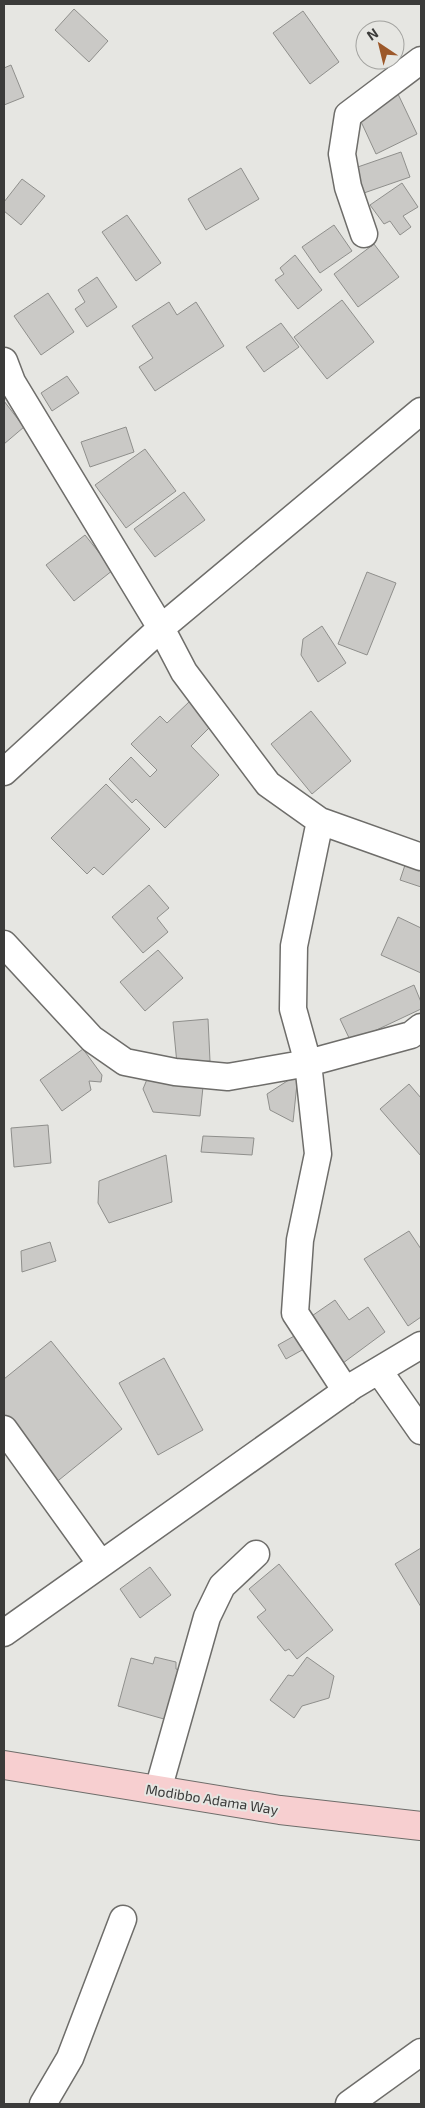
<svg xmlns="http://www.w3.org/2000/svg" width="425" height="2108" font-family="'Exo 2',sans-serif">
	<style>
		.building { fill: #cac9c6; stroke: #8f8f8c }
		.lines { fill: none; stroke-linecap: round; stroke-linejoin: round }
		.street-casing { stroke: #6e6d6a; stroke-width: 29 }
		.secondary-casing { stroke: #6e6d6a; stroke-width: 30 }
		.street { stroke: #fff; stroke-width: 26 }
		.secondary { stroke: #f7cfd0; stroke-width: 28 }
		.labels { text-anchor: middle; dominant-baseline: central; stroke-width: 4; stroke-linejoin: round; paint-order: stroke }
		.street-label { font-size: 14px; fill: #3b3b3a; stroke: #e6e6e2 }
	</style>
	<rect width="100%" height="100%" fill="#e6e6e2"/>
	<path class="building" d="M 74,9 L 108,41 L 89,62 L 55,30 Z
		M 303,11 L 339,62 L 310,84 L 273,33 Z
		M 11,65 L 24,97 L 4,105 L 4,68 Z
		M 398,94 L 417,134 L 376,154 L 357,113 Z
		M 401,152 L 410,177 L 361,194 L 352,169 Z
		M 241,168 L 259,199 L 206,230 L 188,199 Z
		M 22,179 L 45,196 L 21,225 L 4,211 L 4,202 Z
		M 402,183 L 418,207 L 403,216 L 411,227 L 400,235 L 390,221 L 384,224 L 370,205 Z
		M 127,215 L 161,263 L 136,281 L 102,232 Z
		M 334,225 L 352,251 L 320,273 L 302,247 Z
		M 374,244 L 399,277 L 358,307 L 334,274 Z
		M 295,255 L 322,290 L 298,309 L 275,280 L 284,274 L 280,268 Z
		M 97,277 L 117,307 L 87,327 L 75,309 L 85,302 L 78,290 Z
		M 48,293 L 74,332 L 41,355 L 14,316 Z
		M 342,300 L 374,342 L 327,379 L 294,337 Z
		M 169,302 L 177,315 L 196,302 L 224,346 L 155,391 L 139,367 L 153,358 L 132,326 Z
		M 281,323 L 299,347 L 264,372 L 246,347 Z
		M 67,376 L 79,393 L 52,411 L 41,393 Z
		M 4,401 L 24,427 L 4,444 Z
		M 126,427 L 134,452 L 90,467 L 81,442 Z
		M 145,449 L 176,491 L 126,528 L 95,485 Z
		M 184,492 L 205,520 L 155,557 L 134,529 Z
		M 85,535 L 113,570 L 74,601 L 46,565 Z
		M 367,572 L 396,583 L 367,655 L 338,644 Z
		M 322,626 L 346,663 L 318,682 L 301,655 L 303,639 Z
		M 190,701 L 213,724 L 191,746 L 219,775 L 165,828 L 136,799 L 132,803 L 109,779 L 131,757 L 150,777 L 157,770 L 131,744 L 160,716 L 167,723 Z
		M 311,711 L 351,761 L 312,794 L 271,744 Z
		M 106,784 L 150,829 L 103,875 L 94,867 L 87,874 L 51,838 Z
		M 408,856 L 421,861 L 421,887 L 400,880 Z
		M 149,885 L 169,908 L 157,918 L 168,932 L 143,953 L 112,917 Z
		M 398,917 L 421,928 L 421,973 L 381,955 Z
		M 158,950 L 183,978 L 145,1011 L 120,982 Z
		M 414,985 L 421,1002 L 421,1009 L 351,1042 L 340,1019 Z
		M 208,1019 L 210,1061 L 177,1064 L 173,1022 Z
		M 83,1049 L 102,1075 L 101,1082 L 89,1081 L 91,1090 L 62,1111 L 40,1080 Z
		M 150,1072 L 204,1077 L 200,1116 L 153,1112 L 143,1089 Z
		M 298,1074 L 293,1122 L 270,1110 L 267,1094 Z
		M 409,1084 L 421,1098 L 421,1156 L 380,1109 Z
		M 48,1125 L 51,1163 L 14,1167 L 11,1128 Z
		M 203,1136 L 254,1138 L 252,1155 L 201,1152 Z
		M 166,1155 L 172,1202 L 109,1223 L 98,1203 L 99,1181 Z
		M 409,1231 L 421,1249 L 421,1317 L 408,1326 L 364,1259 Z
		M 50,1242 L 56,1261 L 22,1272 L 21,1251 Z
		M 335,1300 L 349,1320 L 368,1307 L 385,1332 L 339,1366 L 306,1320 Z
		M 296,1335 L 304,1349 L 286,1359 L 278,1345 Z
		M 51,1341 L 122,1429 L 54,1484 L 4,1422 L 4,1379 Z
		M 164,1358 L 203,1430 L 158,1455 L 119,1383 Z
		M 421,1548 L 421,1607 L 395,1564 Z
		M 279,1564 L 333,1630 L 297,1659 L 289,1649 L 285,1651 L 257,1617 L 266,1610 L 249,1589 Z
		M 150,1567 L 171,1595 L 140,1618 L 120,1589 Z
		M 155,1657 L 176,1662 L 176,1669 L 185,1672 L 171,1721 L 118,1706 L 131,1658 L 153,1664 Z
		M 307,1657 L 334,1676 L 329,1698 L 302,1706 L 294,1718 L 270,1700 L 288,1675 L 293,1676 Z"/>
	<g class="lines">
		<defs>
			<path id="street" d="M 364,234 L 348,187 L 342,154 L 348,115 L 421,60
				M 4,361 L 12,382 L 161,628 L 184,672 L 268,784 L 320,821 L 421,857
				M 4,772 L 161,628 L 421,411
				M 320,821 L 294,946 L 293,1009 L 308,1063 L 318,1154 L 300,1240 L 295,1313 L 346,1391
				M 4,944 L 92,1039 L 125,1062 L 175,1072 L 228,1077 L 308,1063 L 411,1035 L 421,1027
				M 379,1371 L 421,1431
				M 4,1429 L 101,1564
				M 4,1633 L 354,1385 L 421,1345
				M 158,1790 L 207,1617 L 222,1586 L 256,1554
				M 43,2104 L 70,2058 L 123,1919
				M 349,2104 L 421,2052"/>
			<path id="secondary" d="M 4,1765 L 280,1810 L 421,1826"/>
		</defs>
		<use href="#street" class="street-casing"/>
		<use href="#secondary" class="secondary-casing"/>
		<use href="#street" class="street"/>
		<use href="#secondary" class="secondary"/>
	</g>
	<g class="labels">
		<g class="street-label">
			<text transform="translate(212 1799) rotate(9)">Modibbo Adama Way</text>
		</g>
	</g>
	<rect width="425" height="2108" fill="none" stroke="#3b3b3a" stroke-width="10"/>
	<g transform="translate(380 45) rotate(325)"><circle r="24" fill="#e6e6e2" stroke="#a2a29f"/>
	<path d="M0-4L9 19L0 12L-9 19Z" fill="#9c582a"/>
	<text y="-8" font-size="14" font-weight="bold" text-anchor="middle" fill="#3b3b3a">N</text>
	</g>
</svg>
